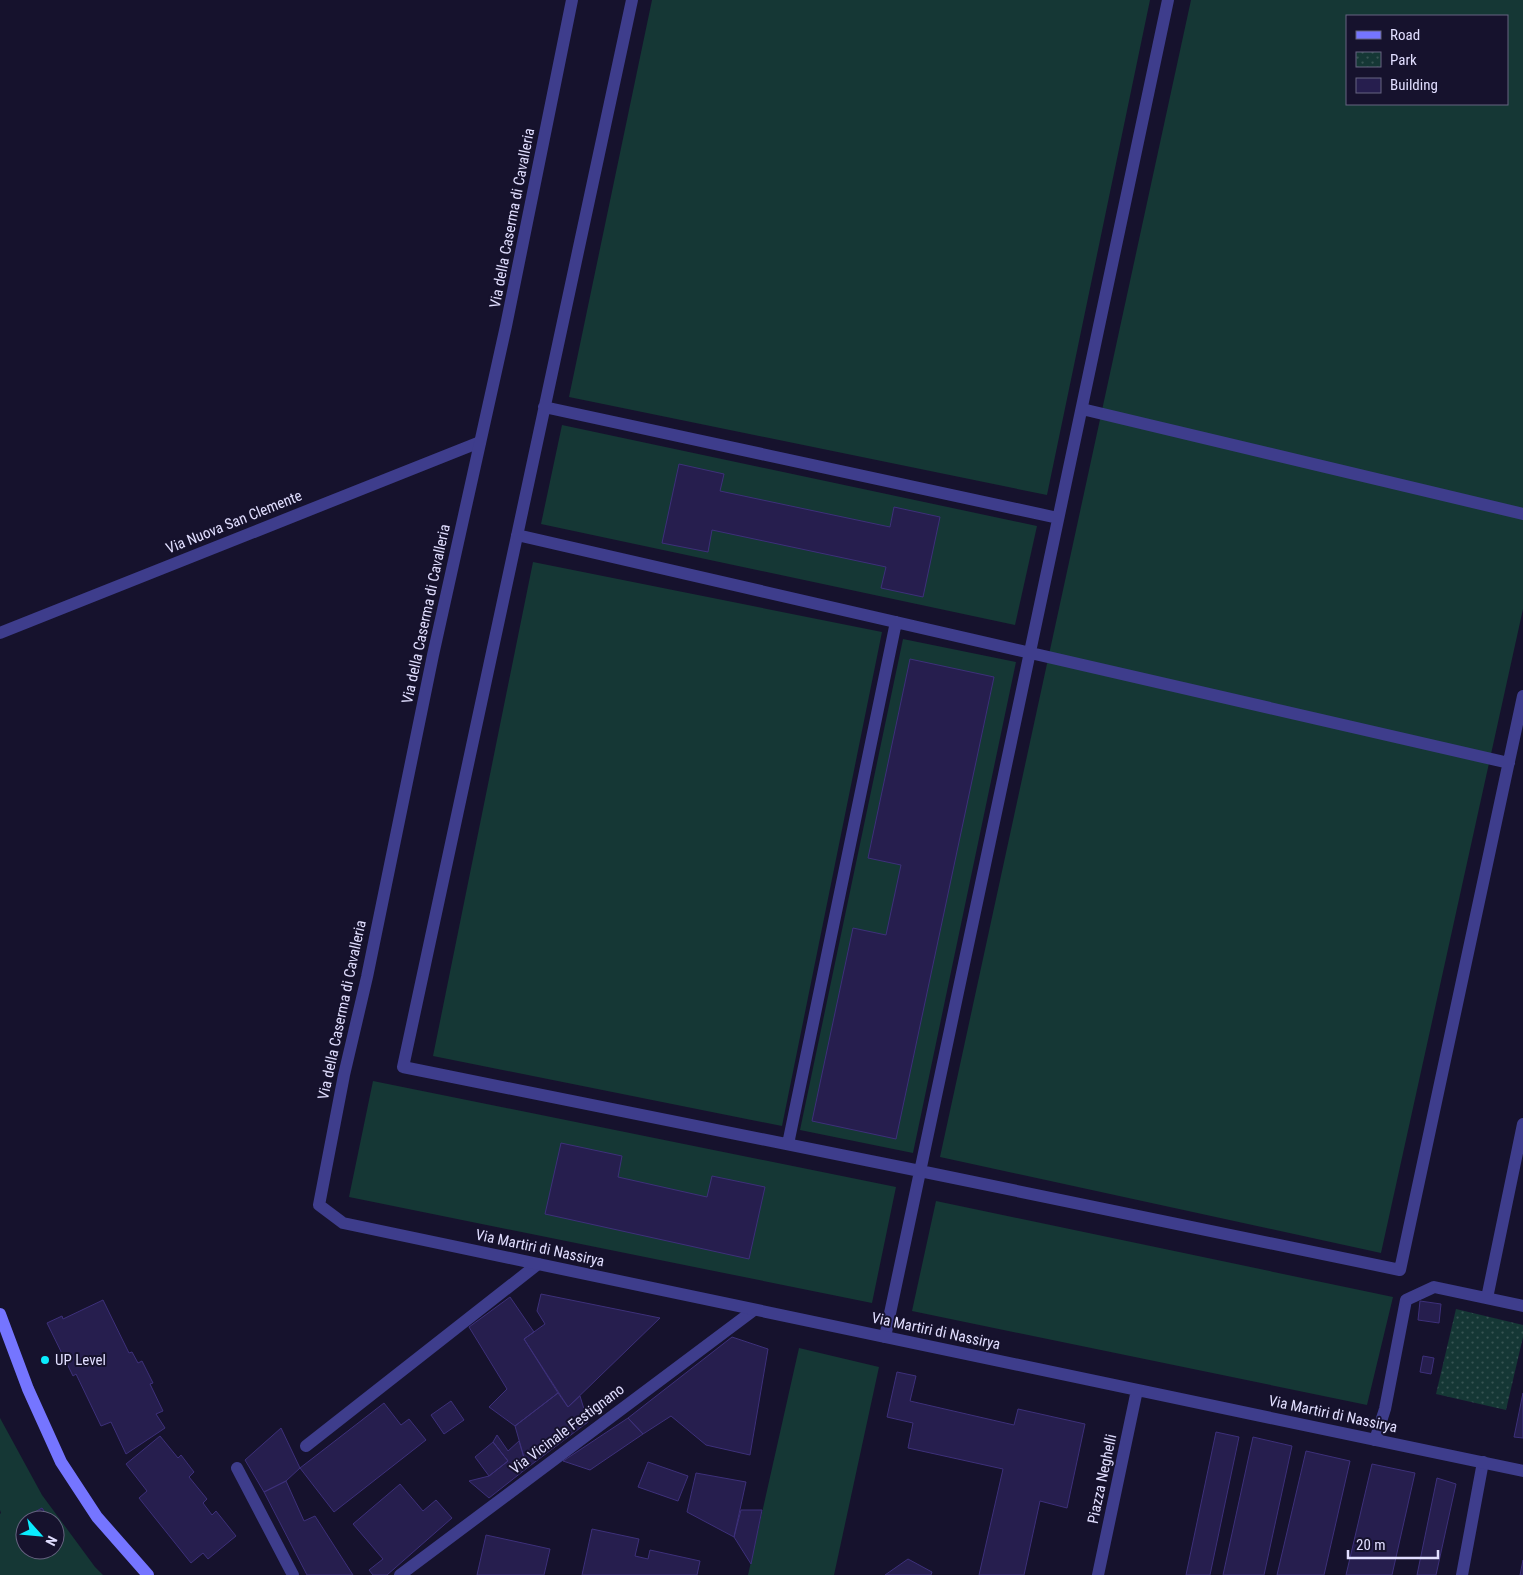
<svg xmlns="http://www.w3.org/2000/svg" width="1523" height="1575" font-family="'Roboto Condensed',sans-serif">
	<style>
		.grass { fill: #153735; fill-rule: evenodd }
		.park { fill: url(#park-dots) }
		.building { fill: #261e4e; stroke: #3d307a }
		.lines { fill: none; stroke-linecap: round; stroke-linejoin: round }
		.lane { stroke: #3e3d8c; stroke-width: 12 }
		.street { stroke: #3e3d8c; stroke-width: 12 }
		.secondary { stroke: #7575ff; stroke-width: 12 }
		.poi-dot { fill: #0aecfe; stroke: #16122d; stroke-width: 2 }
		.labels { text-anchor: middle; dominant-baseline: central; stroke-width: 4; stroke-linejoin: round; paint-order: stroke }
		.street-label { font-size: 15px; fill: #e1deff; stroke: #16122d }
		.poi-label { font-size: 15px; fill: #e1deff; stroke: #16122d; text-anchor: start }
	</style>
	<defs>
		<pattern id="park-dots" width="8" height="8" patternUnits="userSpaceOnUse" patternTransform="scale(1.25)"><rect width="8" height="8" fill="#153735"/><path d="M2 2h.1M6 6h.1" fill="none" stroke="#375453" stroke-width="1.8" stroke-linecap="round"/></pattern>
	</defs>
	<rect width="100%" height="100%" fill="#16122d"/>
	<path class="grass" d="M 652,0 L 1150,0 L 1047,495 L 569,397 Z
		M 1191,0 L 1523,0 L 1523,609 L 1381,1253 L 940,1157 ZM 1347,16 L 1507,16 L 1507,104 L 1347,104 Z
		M 562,425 L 1037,526 L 1015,625 L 541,524 Z
		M 533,562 L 882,632 L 782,1126 L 433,1056 Z
		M 903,639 L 1016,662 L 913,1153 L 800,1130 Z
		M 373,1081 L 896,1187 L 872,1303 L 349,1197 Z
		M 936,1201 L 1393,1297 L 1367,1405 L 912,1311 Z
		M 799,1348 L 879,1367 L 834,1575 L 748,1575 Z
		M 0,1418 L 42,1495 L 95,1567 L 103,1575 L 0,1575 L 0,1514 L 1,1513 L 0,1510 ZM 25,1520 L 55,1520 L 55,1550 L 25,1550 Z"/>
	<path class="park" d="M 1456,1309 L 1523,1325 L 1523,1337 L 1506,1410 L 1436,1394 Z"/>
	<path class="building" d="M 679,464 L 724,474 L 720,491 L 890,527 L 894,507 L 940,517 L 923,597 L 881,588 L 886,567 L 712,530 L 708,552 L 662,543 Z
		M 910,659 L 994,677 L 896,1139 L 812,1121 L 853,928 L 886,935 L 901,865 L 868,858 Z
		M 561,1143 L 622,1156 L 618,1177 L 707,1197 L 712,1176 L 765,1187 L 749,1259 L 545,1214 Z
		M 541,1294 L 660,1318 L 568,1407 L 524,1339 L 545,1324 L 537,1311 Z
		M 510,1297 L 534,1332 L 524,1339 L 558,1393 L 515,1426 L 489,1407 L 507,1389 L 469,1327 Z
		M 103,1300 L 129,1353 L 132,1352 L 138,1363 L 142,1361 L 153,1383 L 150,1384 L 163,1411 L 156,1414 L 165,1428 L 126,1454 L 111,1422 L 101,1426 L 76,1374 L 73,1376 L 47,1323 L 62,1316 L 63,1319 Z
		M 1420,1301 L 1441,1304 L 1439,1323 L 1418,1320 Z
		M 732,1337 L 768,1349 L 750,1455 L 706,1445 L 671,1416 L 643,1434 L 628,1418 Z
		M 1423,1356 L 1434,1358 L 1431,1374 L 1420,1372 Z
		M 897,1372 L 916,1376 L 910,1401 L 1014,1425 L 1018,1409 L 1085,1424 L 1067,1508 L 1040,1501 L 1024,1575 L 979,1575 L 1003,1469 L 908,1448 L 913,1423 L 887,1417 Z
		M 558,1393 L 568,1407 L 580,1396 L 588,1422 L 527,1468 L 515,1426 Z
		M 1523,1393 L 1523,1438 L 1514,1437 Z
		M 451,1401 L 464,1420 L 444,1434 L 431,1415 Z
		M 384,1403 L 401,1425 L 409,1419 L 426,1440 L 334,1512 L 300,1468 Z
		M 628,1418 L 643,1434 L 590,1470 L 563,1461 Z
		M 281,1428 L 300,1468 L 286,1481 L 264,1492 L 245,1460 Z
		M 1216,1432 L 1239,1437 L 1210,1575 L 1186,1575 Z
		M 497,1435 L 508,1451 L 519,1441 L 527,1468 L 489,1498 L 469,1481 L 489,1476 L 508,1461 L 493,1442 Z
		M 160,1436 L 178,1458 L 181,1455 L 194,1472 L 189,1477 L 207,1499 L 203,1503 L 212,1515 L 216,1511 L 236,1536 L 208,1559 L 203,1553 L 191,1563 L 139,1498 L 147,1491 L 126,1464 Z
		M 1253,1437 L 1292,1446 L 1264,1575 L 1223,1575 Z
		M 493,1442 L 508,1461 L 489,1476 L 475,1457 Z
		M 1306,1451 L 1350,1461 L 1324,1575 L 1277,1575 Z
		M 648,1462 L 688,1476 L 678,1501 L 638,1487 Z
		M 1372,1464 L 1415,1473 L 1392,1575 L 1346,1575 Z
		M 696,1473 L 746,1482 L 734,1537 L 687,1512 Z
		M 1437,1478 L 1456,1484 L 1436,1575 L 1417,1575 Z
		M 286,1481 L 304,1521 L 315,1516 L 353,1575 L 307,1575 L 264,1492 Z
		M 400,1484 L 423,1511 L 436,1500 L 452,1518 L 387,1575 L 373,1575 L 369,1570 L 383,1559 L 353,1524 Z
		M 42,1508 L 50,1520 L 35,1520 L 31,1514 Z
		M 741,1510 L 762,1510 L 751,1564 L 734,1537 Z
		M 592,1529 L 639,1539 L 635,1556 L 648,1559 L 650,1550 L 700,1561 L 697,1575 L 582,1575 Z
		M 486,1535 L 550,1549 L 544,1575 L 477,1575 Z
		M 908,1559 L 932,1572 L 931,1575 L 885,1575 Z
		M 1523,1560 L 1523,1575 L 1520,1575 Z"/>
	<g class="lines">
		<path class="lane" d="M 632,0 L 403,1067 L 920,1171 L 1400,1270 L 1523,696
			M 544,407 L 1058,518
			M 1082,409 L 1523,514
			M 517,535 L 1509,763
			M 0,633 L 480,442
			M 788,1144 L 896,622
			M 1487,1298 L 1523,1124
			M 885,1337 L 1168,0
			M 1375,1440 L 1385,1409 L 1406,1300 L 1434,1287 L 1523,1306
			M 306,1446 L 538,1264
			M 237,1468 L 293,1575
			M 400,1575 L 754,1310
			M 1462,1575 L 1483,1462"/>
		<path class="street" d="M 572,0 L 506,326 L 433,655 L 367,977 L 344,1075 L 319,1205 L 343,1223 L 1523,1471
			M 1098,1575 L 1137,1390"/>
		<path class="secondary" d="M 0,1314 L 28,1389 L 61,1462 L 97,1517 L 148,1575"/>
	</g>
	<circle class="poi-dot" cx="45" cy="1360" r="5"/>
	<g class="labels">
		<g class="street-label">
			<text transform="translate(512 218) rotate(-79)">Via della Caserma di Cavalleria</text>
			<text transform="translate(234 522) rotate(-22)">Via Nuova San Clemente</text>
			<text transform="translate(426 614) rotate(-78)">Via della Caserma di Cavalleria</text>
			<text transform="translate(342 1010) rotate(-78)">Via della Caserma di Cavalleria</text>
			<text transform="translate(540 1248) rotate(12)">Via Martiri di Nassirya</text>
			<text transform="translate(936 1331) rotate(12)">Via Martiri di Nassirya</text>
			<text transform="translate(1333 1414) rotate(12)">Via Martiri di Nassirya</text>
			<text transform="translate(567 1429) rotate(-37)">Via Vicinale Festignano</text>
			<text transform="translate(1102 1479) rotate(-78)">Piazza Neghelli</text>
		</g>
		<g class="poi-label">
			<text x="55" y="1360">UP Level</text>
		</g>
	</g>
	<rect x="1346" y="15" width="162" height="90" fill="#16122d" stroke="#676481"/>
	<rect x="1356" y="31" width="25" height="8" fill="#7575ff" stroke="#676481"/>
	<text x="1390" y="40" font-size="15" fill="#e1deff">Road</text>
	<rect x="1356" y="52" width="25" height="15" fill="url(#park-dots)" stroke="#676481"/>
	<text x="1390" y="65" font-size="15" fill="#e1deff">Park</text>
	<rect x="1356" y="78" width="25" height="15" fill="#261e4e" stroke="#676481"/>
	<text x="1390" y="90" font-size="15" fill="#e1deff">Building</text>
	<g transform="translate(40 1535) rotate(117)"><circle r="24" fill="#16122d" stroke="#676481"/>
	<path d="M0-4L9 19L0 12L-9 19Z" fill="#0aecfe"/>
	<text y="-8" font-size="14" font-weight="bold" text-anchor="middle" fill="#e1deff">N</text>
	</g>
	<path d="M1348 1550v8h90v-8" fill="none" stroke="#e1deff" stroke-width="2.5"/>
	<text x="1356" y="1550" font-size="15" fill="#e1deff" stroke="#16122d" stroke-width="4" paint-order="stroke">20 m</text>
</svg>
